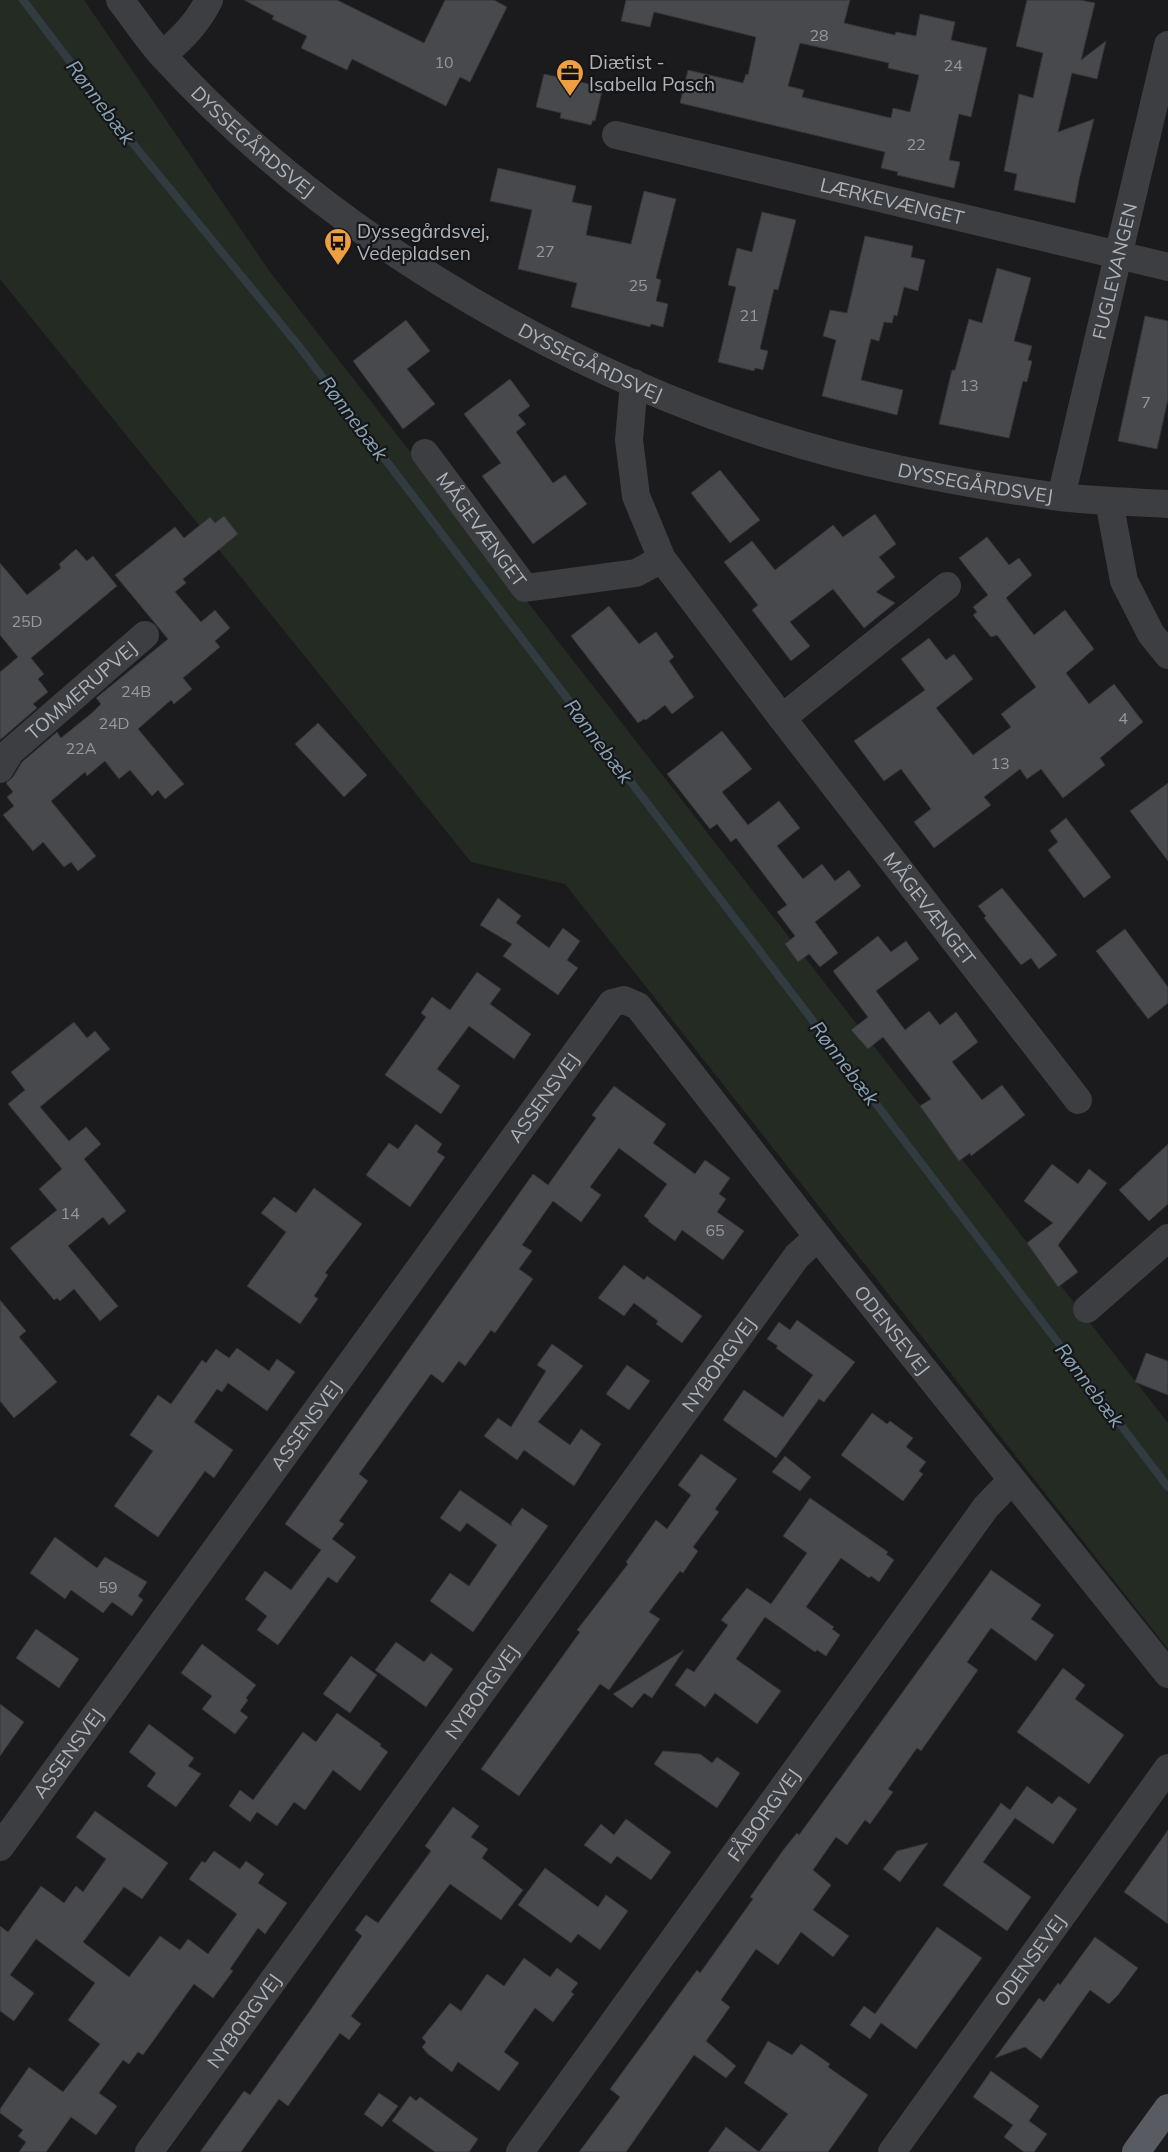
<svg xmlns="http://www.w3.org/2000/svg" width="1168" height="2152" font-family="Mulish,sans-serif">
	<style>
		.green { fill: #232b23 }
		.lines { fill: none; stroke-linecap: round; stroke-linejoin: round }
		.stream { stroke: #313c41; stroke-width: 8 }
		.building { fill: #48494d; stroke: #353539; fill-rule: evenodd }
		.minor { stroke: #3c3e42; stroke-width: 28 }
		.tertiary { stroke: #3c3e42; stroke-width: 28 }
		.primary { stroke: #585b61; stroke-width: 28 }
		.labels { text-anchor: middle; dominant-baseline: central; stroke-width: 4.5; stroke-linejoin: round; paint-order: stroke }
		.number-label { font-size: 16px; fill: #9499a0 }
		.poi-label { font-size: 19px; fill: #aeb4bc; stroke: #161618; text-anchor: start }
		.street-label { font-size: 19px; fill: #aeb4bc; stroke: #161618 }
		.water-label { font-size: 20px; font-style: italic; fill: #87a5b5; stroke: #161618 }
	</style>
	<rect width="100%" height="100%" fill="#1b1b1d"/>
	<path class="green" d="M 0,0 L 84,0 L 270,272 L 1168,1423 L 1168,1649 L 565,884 L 471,862 L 0,279 Z"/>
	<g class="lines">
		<path class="stream" d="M 23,0 L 130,140 L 298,345 L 1168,1487"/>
	</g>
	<path class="building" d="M 244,0 L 337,0 L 424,43 L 445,0 L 494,0 L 507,7 L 470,82 L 460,77 L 446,106 L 352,59 L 347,70 L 301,48 L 307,36 L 272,19 L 274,16 Z
		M 626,0 L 850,0 L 844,23 L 895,35 L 896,32 L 916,36 L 920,14 L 955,22 L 951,40 L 987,48 L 971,117 L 959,114 L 949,160 L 960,162 L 954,188 L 897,175 L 898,172 L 881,168 L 885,152 L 680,103 L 688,70 L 743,83 L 746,74 L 748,75 L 756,37 L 654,12 L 650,27 L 621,21 ZM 800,43 L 889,63 L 888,68 L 919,75 L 910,112 L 893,108 L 891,118 L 802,97 L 804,90 L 788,86 Z
		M 1027,0 L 1080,0 L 1095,3 L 1081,60 L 1106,41 L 1097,79 L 1072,73 L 1058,132 L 1094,119 L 1079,180 L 1075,203 L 1014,190 L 1017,174 L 1004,171 L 1019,94 L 1033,98 L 1043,53 L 1016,46 Z
		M 544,74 L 603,87 L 595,121 L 593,120 L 591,125 L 560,118 L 561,113 L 536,107 Z
		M 498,168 L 576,186 L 572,202 L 592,206 L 586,235 L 631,244 L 644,191 L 676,199 L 656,278 L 661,280 L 656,301 L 668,304 L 663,327 L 651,324 L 650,327 L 571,307 L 577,283 L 518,269 L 532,210 L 490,201 Z
		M 762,212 L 796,220 L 778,290 L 774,289 L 760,349 L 768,351 L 763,370 L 755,368 L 754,371 L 718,362 L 736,287 L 728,285 L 737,248 L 752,252 Z
		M 865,236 L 913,246 L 911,257 L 925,260 L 918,291 L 904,287 L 897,316 L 894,315 L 892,323 L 884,322 L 879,341 L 871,339 L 861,380 L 903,390 L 897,415 L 822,396 L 836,340 L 823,336 L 830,310 L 847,313 Z
		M 997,268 L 1031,278 L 1014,341 L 1032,346 L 1028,360 L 1032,361 L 1027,382 L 1023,381 L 1009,438 L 939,424 L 952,370 L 955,370 L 969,319 L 982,323 Z
		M 1145,316 L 1168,321 L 1168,399 L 1157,449 L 1118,441 Z
		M 406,320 L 430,351 L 407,369 L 435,404 L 403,429 L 353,361 Z
		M 510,379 L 530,406 L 518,415 L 526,424 L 516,432 L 553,483 L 565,475 L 587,504 L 533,544 L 482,476 L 501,463 L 464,414 Z
		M 720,470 L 760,520 L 730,543 L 691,493 Z
		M 875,514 L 896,544 L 879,557 L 895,577 L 876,592 L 895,603 L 864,628 L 833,589 L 790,622 L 810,646 L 791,661 L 752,610 L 758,605 L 724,562 L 752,541 L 775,570 L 833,525 L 843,537 Z
		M 224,516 L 238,534 L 183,579 L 186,583 L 175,592 L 201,622 L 215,610 L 230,628 L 215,641 L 220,647 L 183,678 L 192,689 L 174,704 L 171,700 L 138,729 L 184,784 L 165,799 L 158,790 L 152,796 L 130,770 L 119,779 L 105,761 L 87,776 L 85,772 L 51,801 L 96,856 L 78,871 L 71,862 L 64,867 L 43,842 L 33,851 L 3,815 L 14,806 L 7,797 L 13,792 L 6,783 L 13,777 L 22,762 L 57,732 L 61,738 L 93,712 L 101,704 L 96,698 L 168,639 L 115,575 L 175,527 L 184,538 L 210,517 L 215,523 Z
		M 987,537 L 1009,565 L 1019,558 L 1032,575 L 1006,598 L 1034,635 L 1065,610 L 1094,649 L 1066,673 L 1089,704 L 1114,684 L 1143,722 L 1100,758 L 1105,765 L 1063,798 L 1041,769 L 1027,779 L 1020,769 L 984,797 L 991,805 L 934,848 L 914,822 L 931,809 L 901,769 L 884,781 L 854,741 L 925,690 L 901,659 L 929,638 L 946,660 L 954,654 L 973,679 L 936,708 L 973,755 L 1011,727 L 1001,714 L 1036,687 L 997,635 L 991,637 L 973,615 L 977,612 L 973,607 L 988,595 L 959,558 Z
		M 76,549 L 87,561 L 93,556 L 117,586 L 31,658 L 44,674 L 38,679 L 48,692 L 33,704 L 37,708 L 0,740 L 0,672 L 18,657 L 0,635 L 0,563 L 27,595 L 61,568 L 59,564 Z
		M 609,606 L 639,644 L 656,632 L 674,657 L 669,661 L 694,697 L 672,714 L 665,705 L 646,720 L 644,719 L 638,723 L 571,636 Z
		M 318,723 L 367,775 L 344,797 L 295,744 Z
		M 722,731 L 752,769 L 722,792 L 748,825 L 779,801 L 800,828 L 777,846 L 803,879 L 822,864 L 835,881 L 849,870 L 861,886 L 815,922 L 838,953 L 820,967 L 809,954 L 798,962 L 785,944 L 795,936 L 777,912 L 787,905 L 736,838 L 731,842 L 717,824 L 710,829 L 667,774 Z
		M 1168,783 L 1168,861 L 1130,811 Z
		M 1066,818 L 1111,877 L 1084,898 L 1048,850 L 1058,842 L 1050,831 Z
		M 1002,888 L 1057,955 L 1039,969 L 1031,958 L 1021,965 L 984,918 L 986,916 L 978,906 Z
		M 498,898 L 521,916 L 516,923 L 549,948 L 563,928 L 580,941 L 567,960 L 578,968 L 558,995 L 503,956 L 512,944 L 480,925 Z
		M 1125,929 L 1168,987 L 1168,1003 L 1148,1019 L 1096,951 Z
		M 878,936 L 891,952 L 906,941 L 919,959 L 876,991 L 905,1030 L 929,1011 L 940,1025 L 956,1012 L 978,1042 L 952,1062 L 982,1100 L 1002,1085 L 1025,1115 L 971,1156 L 970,1153 L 959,1161 L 920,1106 L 931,1099 L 883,1037 L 868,1049 L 851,1030 L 868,1017 L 833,971 Z
		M 477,972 L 501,989 L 490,1004 L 531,1034 L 514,1059 L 469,1026 L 437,1069 L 460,1086 L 441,1114 L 385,1075 L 426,1017 L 421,1013 L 432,997 L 450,1010 Z
		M 74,1022 L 87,1038 L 95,1031 L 110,1049 L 40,1107 L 69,1141 L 86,1127 L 101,1144 L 84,1159 L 126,1211 L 109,1225 L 103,1217 L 68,1246 L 118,1306 L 100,1321 L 74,1289 L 60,1301 L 57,1298 L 54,1300 L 10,1248 L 57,1210 L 39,1189 L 62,1169 L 8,1104 L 25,1090 L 11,1072 Z
		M 614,1086 L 666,1124 L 653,1143 L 695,1174 L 705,1160 L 730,1178 L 719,1194 L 726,1199 L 717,1212 L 744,1231 L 723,1260 L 682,1230 L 675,1241 L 648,1221 L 649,1220 L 644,1216 L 667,1184 L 619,1148 L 590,1187 L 601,1195 L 581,1222 L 553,1201 L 522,1245 L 532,1251 L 519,1269 L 533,1279 L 495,1333 L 491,1330 L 465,1366 L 459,1361 L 443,1383 L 431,1374 L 359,1474 L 368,1481 L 339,1521 L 344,1524 L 332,1539 L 356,1557 L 337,1583 L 328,1577 L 278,1645 L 257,1630 L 267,1616 L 245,1599 L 265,1571 L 291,1590 L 321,1550 L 285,1524 L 533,1174 L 548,1185 L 596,1118 L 592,1115 Z
		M 416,1124 L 442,1144 L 437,1152 L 445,1157 L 410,1207 L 366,1175 L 389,1143 L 398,1149 Z
		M 1168,1144 L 1168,1204 L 1149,1221 L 1119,1190 Z
		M 1052,1164 L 1078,1184 L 1089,1169 L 1107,1183 L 1058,1245 L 1078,1272 L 1058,1287 L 1027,1243 L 1053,1223 L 1024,1201 Z
		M 314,1188 L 362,1224 L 325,1273 L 328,1275 L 314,1296 L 318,1299 L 300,1324 L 247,1286 L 286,1232 L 261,1213 L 274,1197 L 296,1213 Z
		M 624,1265 L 644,1280 L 647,1276 L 702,1316 L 682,1343 L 656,1324 L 658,1321 L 634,1303 L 624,1316 L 598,1298 Z
		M 0,1300 L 26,1331 L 19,1337 L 57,1382 L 14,1418 L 0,1401 Z
		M 797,1320 L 855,1362 L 824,1402 L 819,1399 L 776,1458 L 723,1420 L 744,1390 L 783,1417 L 813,1375 L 776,1348 L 778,1346 L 767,1339 L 779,1322 L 790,1330 Z
		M 552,1344 L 583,1366 L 538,1422 L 570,1445 L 581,1429 L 601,1444 L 574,1486 L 524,1450 L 517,1460 L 484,1436 L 498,1418 L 511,1427 L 546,1371 L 537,1365 Z
		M 237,1348 L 269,1371 L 277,1359 L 295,1372 L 267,1411 L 228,1383 L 222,1392 L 217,1389 L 194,1422 L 233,1450 L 214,1478 L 205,1471 L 158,1537 L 114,1506 L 153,1451 L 130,1435 L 158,1395 L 171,1404 L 202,1360 L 206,1363 L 216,1349 L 229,1358 Z
		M 1146,1353 L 1168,1361 L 1168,1395 L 1135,1382 Z
		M 627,1365 L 650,1381 L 629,1410 L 606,1394 Z
		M 872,1413 L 887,1424 L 890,1421 L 913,1438 L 906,1447 L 926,1462 L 919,1471 L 923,1474 L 903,1501 L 841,1455 Z
		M 701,1454 L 737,1479 L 715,1509 L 719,1512 L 693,1547 L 698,1551 L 683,1573 L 680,1571 L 649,1612 L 660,1619 L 609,1690 L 600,1684 L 519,1796 L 481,1769 L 580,1632 L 577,1630 L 628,1564 L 626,1562 L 656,1520 L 667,1529 L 691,1495 L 678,1485 Z
		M 785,1456 L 811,1477 L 800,1491 L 772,1472 Z
		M 460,1490 L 512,1526 L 511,1523 L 522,1508 L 548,1526 L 473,1632 L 430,1601 L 450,1573 L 469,1586 L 497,1545 L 467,1523 L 460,1532 L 440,1518 Z
		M 810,1498 L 888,1552 L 886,1554 L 894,1560 L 879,1582 L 871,1576 L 869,1578 L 841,1558 L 806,1607 L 834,1627 L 832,1629 L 840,1635 L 826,1656 L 817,1650 L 815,1652 L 765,1617 L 736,1659 L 781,1691 L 757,1724 L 715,1693 L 705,1707 L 675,1685 L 687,1668 L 694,1672 L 728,1625 L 721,1620 L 747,1588 L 771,1604 L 807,1553 L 783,1536 Z
		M 55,1537 L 97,1568 L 105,1557 L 147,1582 L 138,1596 L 143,1600 L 132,1616 L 112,1602 L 103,1613 L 71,1590 L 65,1599 L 30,1573 Z
		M 991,1570 L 1041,1605 L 1031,1619 L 1054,1635 L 1036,1661 L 991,1628 L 967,1662 L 978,1670 L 921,1751 L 917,1748 L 888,1789 L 893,1792 L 870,1824 L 865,1820 L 847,1845 L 836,1837 L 813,1870 L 831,1885 L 813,1910 L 849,1936 L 833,1957 L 801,1932 L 778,1965 L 756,1949 L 721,2000 L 730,2007 L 706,2041 L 736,2066 L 726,2078 L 694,2055 L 626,2152 L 579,2152 L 620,2097 L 610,2089 L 697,1970 L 700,1973 L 753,1899 L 750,1897 L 784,1849 L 797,1833 L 799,1835 Z
		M 36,1629 L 79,1659 L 59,1688 L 16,1658 Z
		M 396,1642 L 424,1662 L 431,1653 L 453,1669 L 426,1707 L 375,1670 Z
		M 202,1644 L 256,1685 L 246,1698 L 248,1700 L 240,1711 L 248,1717 L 235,1734 L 202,1709 L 212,1696 L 181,1673 Z
		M 684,1650 L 652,1698 L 644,1693 L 632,1708 L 613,1694 Z
		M 351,1656 L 377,1675 L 350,1713 L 323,1694 Z
		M 1063,1668 L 1085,1685 L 1075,1699 L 1124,1735 L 1089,1784 L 1017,1732 Z
		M 0,1704 L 24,1722 L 0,1756 Z
		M 337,1713 L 381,1744 L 380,1746 L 388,1752 L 360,1791 L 333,1770 L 305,1810 L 294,1802 L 277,1826 L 257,1812 L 250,1822 L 229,1806 L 240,1790 L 253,1800 L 303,1732 L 316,1742 Z
		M 149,1724 L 194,1758 L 188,1766 L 201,1774 L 176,1807 L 147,1786 L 156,1773 L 129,1752 Z
		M 663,1751 L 700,1754 L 712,1763 L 717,1757 L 740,1773 L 717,1808 L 654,1764 Z
		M 1027,1786 L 1052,1804 L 1059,1796 L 1077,1809 L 1053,1844 L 1015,1818 L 983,1862 L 1031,1897 L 1007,1931 L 943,1885 L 1001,1803 L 1010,1810 Z
		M 453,1807 L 479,1826 L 471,1837 L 488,1849 L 482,1858 L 523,1890 L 501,1920 L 450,1884 L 351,2016 L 361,2024 L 349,2040 L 340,2033 L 288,2106 L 279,2099 L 241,2152 L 200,2152 L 244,2091 L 250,2095 L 309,2012 L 362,1936 L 355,1930 L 366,1915 L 378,1923 L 431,1851 L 425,1846 Z
		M 95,1811 L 168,1863 L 142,1899 L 124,1887 L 83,1942 L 129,1977 L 160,1936 L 180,1950 L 188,1939 L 208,1954 L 237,1914 L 189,1879 L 202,1861 L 205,1863 L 214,1851 L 240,1869 L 246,1861 L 264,1874 L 258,1883 L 287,1903 L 265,1934 L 258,1928 L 230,1969 L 233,1971 L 213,1998 L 194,1984 L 143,2055 L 138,2052 L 129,2064 L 123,2060 L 99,2093 L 117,2106 L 96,2135 L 71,2117 L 46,2152 L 19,2152 L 26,2142 L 18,2136 L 23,2130 L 0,2113 L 0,2109 L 29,2067 L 63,2092 L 100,2044 L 68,2020 L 95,1983 L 36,1939 L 10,1975 L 34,1993 L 14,2021 L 0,2011 L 0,1926 L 8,1932 L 41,1886 L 64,1903 L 76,1886 L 83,1892 L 106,1859 L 76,1837 Z
		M 626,1819 L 671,1852 L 651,1880 L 617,1856 L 611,1864 L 584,1845 L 601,1824 L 614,1835 Z
		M 1168,1830 L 1168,1924 L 1124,1892 Z
		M 928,1843 L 900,1882 L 883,1869 L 897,1851 Z
		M 545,1868 L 598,1907 L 606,1895 L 628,1911 L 600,1950 L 578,1934 L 571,1943 L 518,1905 Z
		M 937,1927 L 982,1958 L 916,2049 L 881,2023 L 870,2039 L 850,2025 L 864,2006 L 875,2014 Z
		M 1095,1937 L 1138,1968 L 1118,1995 L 1109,2004 L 1090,1990 L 1041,2059 L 1025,2047 L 995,2058 L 1039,1998 L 1044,2002 L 1058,1983 L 1060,1985 Z
		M 524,1958 L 550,1977 L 557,1968 L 578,1983 L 571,1992 L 574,1994 L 553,2022 L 535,2008 L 504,2052 L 519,2063 L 499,2091 L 458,2062 L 452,2072 L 428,2054 L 422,2047 L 426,2042 L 422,2038 L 450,2003 L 461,2011 L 487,1974 L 504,1986 Z
		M 768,2041 L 792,2055 L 801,2044 L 830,2064 L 828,2067 L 868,2095 L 828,2152 L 708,2152 L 726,2127 L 759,2152 L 788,2114 L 744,2083 Z
		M 991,2071 L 1039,2106 L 1029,2121 L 1047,2134 L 1034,2152 L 1024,2152 L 1004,2137 L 1013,2125 L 973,2097 Z
		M 379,2093 L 398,2106 L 382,2127 L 364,2114 Z
		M 410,2096 L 416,2101 L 420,2097 L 478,2139 L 469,2152 L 435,2152 L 392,2121 Z"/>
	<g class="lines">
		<g class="minor">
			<path d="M 163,55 C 182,38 197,24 209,0"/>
			<path id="s1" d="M 616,135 L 1168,267"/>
			<path id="s2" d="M 634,383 L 629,440 L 636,496 L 662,559 L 782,718 L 1078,1100"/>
			<path id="s3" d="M 425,453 L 525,588 L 636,573 L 662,559"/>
			<path id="s4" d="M 1061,497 L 1168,45"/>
			<path d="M 1109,501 L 1124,581 L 1151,634 L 1168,655"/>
			<path d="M 782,718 L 947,586"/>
			<path id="s5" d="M 0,769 L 10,752 L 145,635"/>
			<path d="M 1087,1309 L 1168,1238"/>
			<path id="s6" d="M 0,1847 L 612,1003 L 624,1000 L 638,1006 L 829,1251 L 1168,1674"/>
			<path id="s7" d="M 149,2152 L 797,1256 L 818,1237"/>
			<path id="s8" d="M 520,2152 L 986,1507 L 1011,1481"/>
			<path id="s9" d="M 892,2152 L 1168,1768"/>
		</g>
		<path class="tertiary" id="s10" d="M 120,0 C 135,19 148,40 164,57 C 334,243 592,390 835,454 C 908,473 985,487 1060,497 C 1096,501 1132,502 1168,504"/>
		<path class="primary" d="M 1136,2152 L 1168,2108"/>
	</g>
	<defs>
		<symbol id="office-pin" viewBox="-11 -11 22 30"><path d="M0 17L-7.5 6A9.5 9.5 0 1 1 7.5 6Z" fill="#ed9f42" stroke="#161618"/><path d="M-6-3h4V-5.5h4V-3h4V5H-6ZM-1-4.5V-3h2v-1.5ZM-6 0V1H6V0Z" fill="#111"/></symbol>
		<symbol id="bus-pin" viewBox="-11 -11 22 30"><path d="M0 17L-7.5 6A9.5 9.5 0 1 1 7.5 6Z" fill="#ed9f42" stroke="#161618"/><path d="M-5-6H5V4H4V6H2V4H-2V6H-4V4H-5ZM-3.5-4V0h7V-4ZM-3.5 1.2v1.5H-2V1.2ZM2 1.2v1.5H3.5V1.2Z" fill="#111"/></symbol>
	</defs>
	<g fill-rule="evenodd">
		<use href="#office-pin" x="554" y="57" width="32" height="43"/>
		<use href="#bus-pin" x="322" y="226" width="32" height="43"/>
	</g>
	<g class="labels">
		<g class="number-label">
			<text x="819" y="35">28</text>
			<text x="444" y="62">10</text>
			<text x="953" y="65">24</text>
			<text x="916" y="144">22</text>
			<text x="545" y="251">27</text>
			<text x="638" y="285">25</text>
			<text x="749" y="315">21</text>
			<text x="969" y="385">13</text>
			<text x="1146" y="402">7</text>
			<text x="27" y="621">25D</text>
			<text x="136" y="691">24B</text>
			<text x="1123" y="718">4</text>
			<text x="114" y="723">24D</text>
			<text x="81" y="748">22A</text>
			<text x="1000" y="763">13</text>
			<text x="70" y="1213">14</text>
			<text x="715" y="1230">65</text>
			<text x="108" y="1587">59</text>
		</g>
		<g class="poi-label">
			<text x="589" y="62">Diætist -<tspan x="589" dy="22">Isabella Pasch</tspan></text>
			<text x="357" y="231">Dyssegårdsvej,<tspan x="357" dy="22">Vedepladsen</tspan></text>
		</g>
		<g class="street-label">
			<text stroke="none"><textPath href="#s10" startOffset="195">DYSSEGÅRDSVEJ</textPath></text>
			<text stroke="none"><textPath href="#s1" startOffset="284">LÆRKEVÆNGET</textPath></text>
			<text stroke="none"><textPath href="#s4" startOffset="232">FUGLEVANGEN</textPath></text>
			<text stroke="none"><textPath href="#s10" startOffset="600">DYSSEGÅRDSVEJ</textPath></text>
			<text stroke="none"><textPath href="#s10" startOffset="1005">DYSSEGÅRDSVEJ</textPath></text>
			<text stroke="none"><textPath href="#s3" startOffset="95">MÅGEVÆNGET</textPath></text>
			<text stroke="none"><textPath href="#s5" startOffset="114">TOMMERUPVEJ</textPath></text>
			<text stroke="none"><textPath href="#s2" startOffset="622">MÅGEVÆNGET</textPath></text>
			<text stroke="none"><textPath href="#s6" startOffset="926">ASSENSVEJ</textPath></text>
			<text stroke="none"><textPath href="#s6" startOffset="1482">ODENSEVEJ</textPath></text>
			<text stroke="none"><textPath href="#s7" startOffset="972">NYBORGVEJ</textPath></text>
			<text stroke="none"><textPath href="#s6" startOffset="521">ASSENSVEJ</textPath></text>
			<text stroke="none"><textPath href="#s7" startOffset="568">NYBORGVEJ</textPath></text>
			<text stroke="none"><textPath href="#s6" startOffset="116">ASSENSVEJ</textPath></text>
			<text stroke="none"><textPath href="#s8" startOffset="416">FÅBORGVEJ</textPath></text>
			<text stroke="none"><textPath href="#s9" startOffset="236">ODENSEVEJ</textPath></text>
			<text stroke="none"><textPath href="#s7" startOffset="162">NYBORGVEJ</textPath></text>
		</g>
		<g class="water-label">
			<text transform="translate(101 102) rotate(53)">Rønnebæk</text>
			<text transform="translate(354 418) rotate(53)">Rønnebæk</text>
			<text transform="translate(599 741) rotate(53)">Rønnebæk</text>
			<text transform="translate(845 1063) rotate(53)">Rønnebæk</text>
			<text transform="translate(1090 1385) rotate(53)">Rønnebæk</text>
		</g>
	</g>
</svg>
